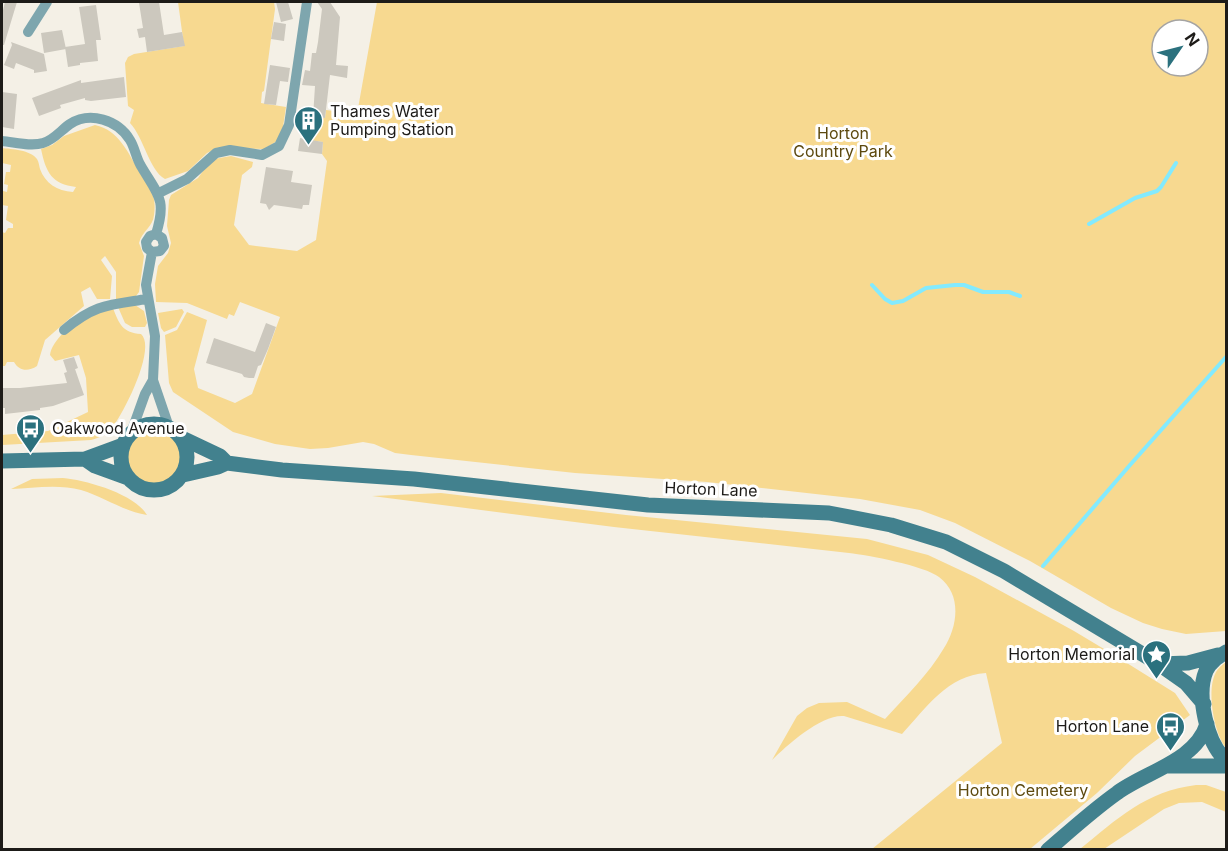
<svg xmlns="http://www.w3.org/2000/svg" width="1228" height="851" font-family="Inter,sans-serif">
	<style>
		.green { fill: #f7d990; fill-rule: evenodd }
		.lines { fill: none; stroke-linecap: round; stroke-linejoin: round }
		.stream { stroke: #83eafe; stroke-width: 4 }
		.building { fill: #ccc8be }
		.street { stroke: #7ea6ae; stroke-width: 10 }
		.secondary { stroke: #42818e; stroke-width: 15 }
		.labels { text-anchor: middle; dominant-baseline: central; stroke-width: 6; stroke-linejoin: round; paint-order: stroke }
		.poi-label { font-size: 16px; fill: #1d1b18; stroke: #fff; text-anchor: start }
		.park-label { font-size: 16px; fill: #5d490e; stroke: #fff }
		.street-label { font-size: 16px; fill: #1d1b18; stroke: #fff }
	</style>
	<rect width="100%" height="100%" fill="#f4f0e6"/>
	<path class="green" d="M 178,2 L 274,2 L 275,9 L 264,91 L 262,92 L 261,103 L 286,107 L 283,127 L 277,141 L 264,149 L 217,148 L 207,153 L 188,171 L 165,179 C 149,170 144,138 130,123 L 134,110 L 128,106 L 125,63 L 128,57 L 134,54 L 184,46 Z
		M 377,2 L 1226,2 L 1226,631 L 1186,634 L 1162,629 L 1143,623 L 1111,608 L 1030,561 L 955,523 L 920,510 L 860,499 L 707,482 L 575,473 L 411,455 L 395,453 L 374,444 L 363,442 L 328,448 L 310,449 L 275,444 L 233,432 L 173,392 L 169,383 L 165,335 L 177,330 L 187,312 L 207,320 L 194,369 L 198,388 L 235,403 L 252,394 L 280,317 L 240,302 L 234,316 L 229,314 L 227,319 L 187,303 L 156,302 L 155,284 L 158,266 L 168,253 L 171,243 L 167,226 L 169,200 L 171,195 L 198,178 L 208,164 L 214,159 L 231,156 L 253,162 L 252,167 L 242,175 L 234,225 L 249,245 L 297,251 L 316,240 L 327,161 L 322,154 L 323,142 L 308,140 L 310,127 L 296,124 L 297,115 L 325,118 L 326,110 L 357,114 ZM 1162,30 L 1198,30 L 1198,66 L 1162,66 Z
		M 95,125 C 119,130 128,153 139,171 C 143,179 150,187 153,196 C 155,201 155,209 154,215 C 153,227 142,231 139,243 L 144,256 L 139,292 L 136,296 L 116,300 L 116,272 L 105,256 L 101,260 L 112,276 L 110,299 L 97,299 L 90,287 L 81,292 L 84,306 L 45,340 L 37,366 C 28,372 19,371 14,362 L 7,362 L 5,366 L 2,366 L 2,232 L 5,233 L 8,228 L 13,228 L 13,224 L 6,220 L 8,206 L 2,205 L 3,191 L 7,192 L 8,185 L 4,184 L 6,172 L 10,172 L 11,165 L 2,163 L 2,148 C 11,149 31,150 37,159 C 39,162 39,166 40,169 C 45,183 57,191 73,192 L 76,187 C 52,184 46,173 41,149 L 52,145 L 64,136 Z
		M 135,305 L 144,311 L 147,323 L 145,327 L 132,327 L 125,323 L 118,307 Z
		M 113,308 C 119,324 123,333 141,334 C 157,348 123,415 111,429 C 105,435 99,438 91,440 L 2,445 L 2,435 L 48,431 L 88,412 L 86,378 L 79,355 L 55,361 L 50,355 C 52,340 72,324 85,317 C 93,313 104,311 113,308 Z
		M 182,309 L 184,312 L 176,327 L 164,332 L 161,328 L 158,313 Z
		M126 457a28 28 0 1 1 56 0a28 28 0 1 1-56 0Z
		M 63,478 C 86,480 135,494 147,515 C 123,511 104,497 81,490 C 59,484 33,488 11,489 L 32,479 Z
		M 441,493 L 626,515 L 867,539 L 928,555 L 975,577 L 1074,631 L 1114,655 L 1175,693 L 1190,715 L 1135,756 L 1097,793 L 1030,849 L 872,849 L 1002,743 L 986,673 C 948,675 926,708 902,734 L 844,716 C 822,714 787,745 772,760 L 797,716 L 807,708 L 819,703 L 847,702 L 885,719 C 905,697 929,674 944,648 C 958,626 962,594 939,577 C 925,566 868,555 849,553 L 614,527 L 372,496 Z
		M 1226,662 L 1226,748 C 1214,733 1206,690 1216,672 C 1218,668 1222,665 1226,662 Z
		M 1196,785 L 1206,785 L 1226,792 L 1226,812 L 1202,802 L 1179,803 L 1164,809 L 1104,849 L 1080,849 C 1117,819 1146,791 1196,785 Z"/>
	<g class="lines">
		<path class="stream" d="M 1089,224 L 1135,198 L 1157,191 L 1161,187 L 1176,163
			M 872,285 L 885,299 L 892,303 L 903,301 L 926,288 L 955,285 L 964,285 L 983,292 L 1009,292 L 1020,296
			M 1043,566 L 1130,465 L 1226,357"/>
	</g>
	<path class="building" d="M 5,2 L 17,2 L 4,45 L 2,45 L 2,14 Z
		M 159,2 L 164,35 L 182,32 L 185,46 L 147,52 L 145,37 L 139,38 L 137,29 L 143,28 L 139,3 Z
		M 276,2 L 288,2 L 293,19 L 281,22 Z
		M 317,2 L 330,2 L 340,17 L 336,65 L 348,66 L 347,78 L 330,75 L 325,118 L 313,117 L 315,86 L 302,85 L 305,70 L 310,71 L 312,53 L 316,53 L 318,42 L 322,9 Z
		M 96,5 L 101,40 L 96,40 L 98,61 L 80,63 L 80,65 L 68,67 L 65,47 L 85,44 L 79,7 Z
		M 274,22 L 286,24 L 284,41 L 271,39 Z
		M 62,30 L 66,49 L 44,53 L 41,33 Z
		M 11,42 L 44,54 L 47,71 L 34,73 L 34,70 L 16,63 L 14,69 L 4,65 L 12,45 Z
		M 270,65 L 290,68 L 288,82 L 280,81 L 276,105 L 264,104 Z
		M 124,77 L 126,97 L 91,101 L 85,100 L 85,98 L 60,105 L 61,108 L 39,116 L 32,98 L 81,80 L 81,83 Z
		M 2,92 L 17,94 L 14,129 L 2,127 Z
		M 300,138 L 323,142 L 322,154 L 298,151 Z
		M 266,167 L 293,171 L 291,182 L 312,185 L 309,205 L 303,205 L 302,209 L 274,205 L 269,210 L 266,204 L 260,203 Z
		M 266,323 L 276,327 L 268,349 L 261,365 L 258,366 L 254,378 L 249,378 L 244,377 L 242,374 L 206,363 L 214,338 L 255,352 Z
		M 74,357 L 78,368 L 68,372 L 75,369 L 84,395 L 53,406 L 40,408 L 40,410 L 5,414 L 5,408 L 2,408 L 2,388 L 20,388 L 67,383 L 64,373 L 67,372 L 63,360 Z"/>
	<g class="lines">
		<path class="street" d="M 28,32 L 47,2
			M 2,141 C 14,142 31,147 43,143 C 54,140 61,130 70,124 C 90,111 118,120 130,140 C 135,148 136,158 141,166 C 158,195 167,199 156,234
			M 159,193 L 187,179 L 216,153 L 230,150 L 262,155 L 279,146 L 289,125 L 307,2
			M 152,252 L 146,285 L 155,336 L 153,380 L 169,427
			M 152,252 L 160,251 L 164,246 L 162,238 L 156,234
			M 152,252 L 147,248 L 146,242 L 150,236 L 156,234
			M 64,330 C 95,304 109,305 147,299
			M 131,433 L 145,394 L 153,380"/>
		<path class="secondary" d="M121 457a33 33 0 1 1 66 0a33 33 0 1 1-66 0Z
			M 182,438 L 220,456 L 227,463
			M 85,459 L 95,466 L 128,478
			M 2,461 L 85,459 L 123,445
			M 183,475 L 218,467 L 227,463 L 282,470 L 414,479 L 648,505 L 829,513 L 891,525 L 946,542 L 1004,571 L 1159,664 L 1186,683 L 1204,704
			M 1226,652 C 1218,657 1210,662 1206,671 C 1196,695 1207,744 1226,760
			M 1159,664 L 1188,663 L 1218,655
			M 1166,766 L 1226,766
			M 1048,850 C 1071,830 1093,810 1117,793 C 1145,772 1196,761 1207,724"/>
	</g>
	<defs>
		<symbol id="building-pin" viewBox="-11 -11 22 30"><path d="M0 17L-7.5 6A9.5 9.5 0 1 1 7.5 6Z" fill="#2b717e" stroke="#fff"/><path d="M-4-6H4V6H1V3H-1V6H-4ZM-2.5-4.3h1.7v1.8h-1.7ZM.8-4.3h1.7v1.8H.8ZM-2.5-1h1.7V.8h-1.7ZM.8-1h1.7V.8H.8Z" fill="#fff"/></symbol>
		<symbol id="bus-pin" viewBox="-11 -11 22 30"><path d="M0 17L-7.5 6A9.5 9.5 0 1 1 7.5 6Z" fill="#2b717e" stroke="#fff"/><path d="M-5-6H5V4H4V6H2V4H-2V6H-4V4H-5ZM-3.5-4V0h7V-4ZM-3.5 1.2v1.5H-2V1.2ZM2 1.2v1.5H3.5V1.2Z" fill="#fff"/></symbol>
		<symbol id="sight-pin" viewBox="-11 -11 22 30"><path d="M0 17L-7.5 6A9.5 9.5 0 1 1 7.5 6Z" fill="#2b717e" stroke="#fff"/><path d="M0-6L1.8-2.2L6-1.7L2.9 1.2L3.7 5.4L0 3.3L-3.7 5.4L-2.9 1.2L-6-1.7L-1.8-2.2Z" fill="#fff"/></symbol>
	</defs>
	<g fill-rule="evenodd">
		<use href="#building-pin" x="292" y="104" width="33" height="45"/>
		<use href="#bus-pin" x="14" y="412" width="33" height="45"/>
		<use href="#sight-pin" x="1140" y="638" width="33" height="45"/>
		<use href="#bus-pin" x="1154" y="710" width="33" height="45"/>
	</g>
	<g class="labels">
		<g class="poi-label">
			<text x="330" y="111">Thames Water<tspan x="330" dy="18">Pumping Station</tspan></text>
			<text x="52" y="428">Oakwood Avenue</text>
			<text x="1135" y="654" text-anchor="end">Horton Memorial</text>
			<text x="1149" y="726" text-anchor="end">Horton Lane</text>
		</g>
		<g class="park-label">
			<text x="843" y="133">Horton<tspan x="843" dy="18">Country Park</tspan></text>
			<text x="1023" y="790">Horton Cemetery</text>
		</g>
		<g class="street-label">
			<text transform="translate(711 489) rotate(2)">Horton Lane</text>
		</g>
	</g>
	<rect width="1228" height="851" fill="none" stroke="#1d1b18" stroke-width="6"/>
	<g transform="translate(1180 48) rotate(55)"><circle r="28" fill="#ffffff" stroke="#a5a4a3" stroke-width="1.5"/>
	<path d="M0-4.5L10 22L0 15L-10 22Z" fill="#2b717e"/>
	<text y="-9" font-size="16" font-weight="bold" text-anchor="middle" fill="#1d1b18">N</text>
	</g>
</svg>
